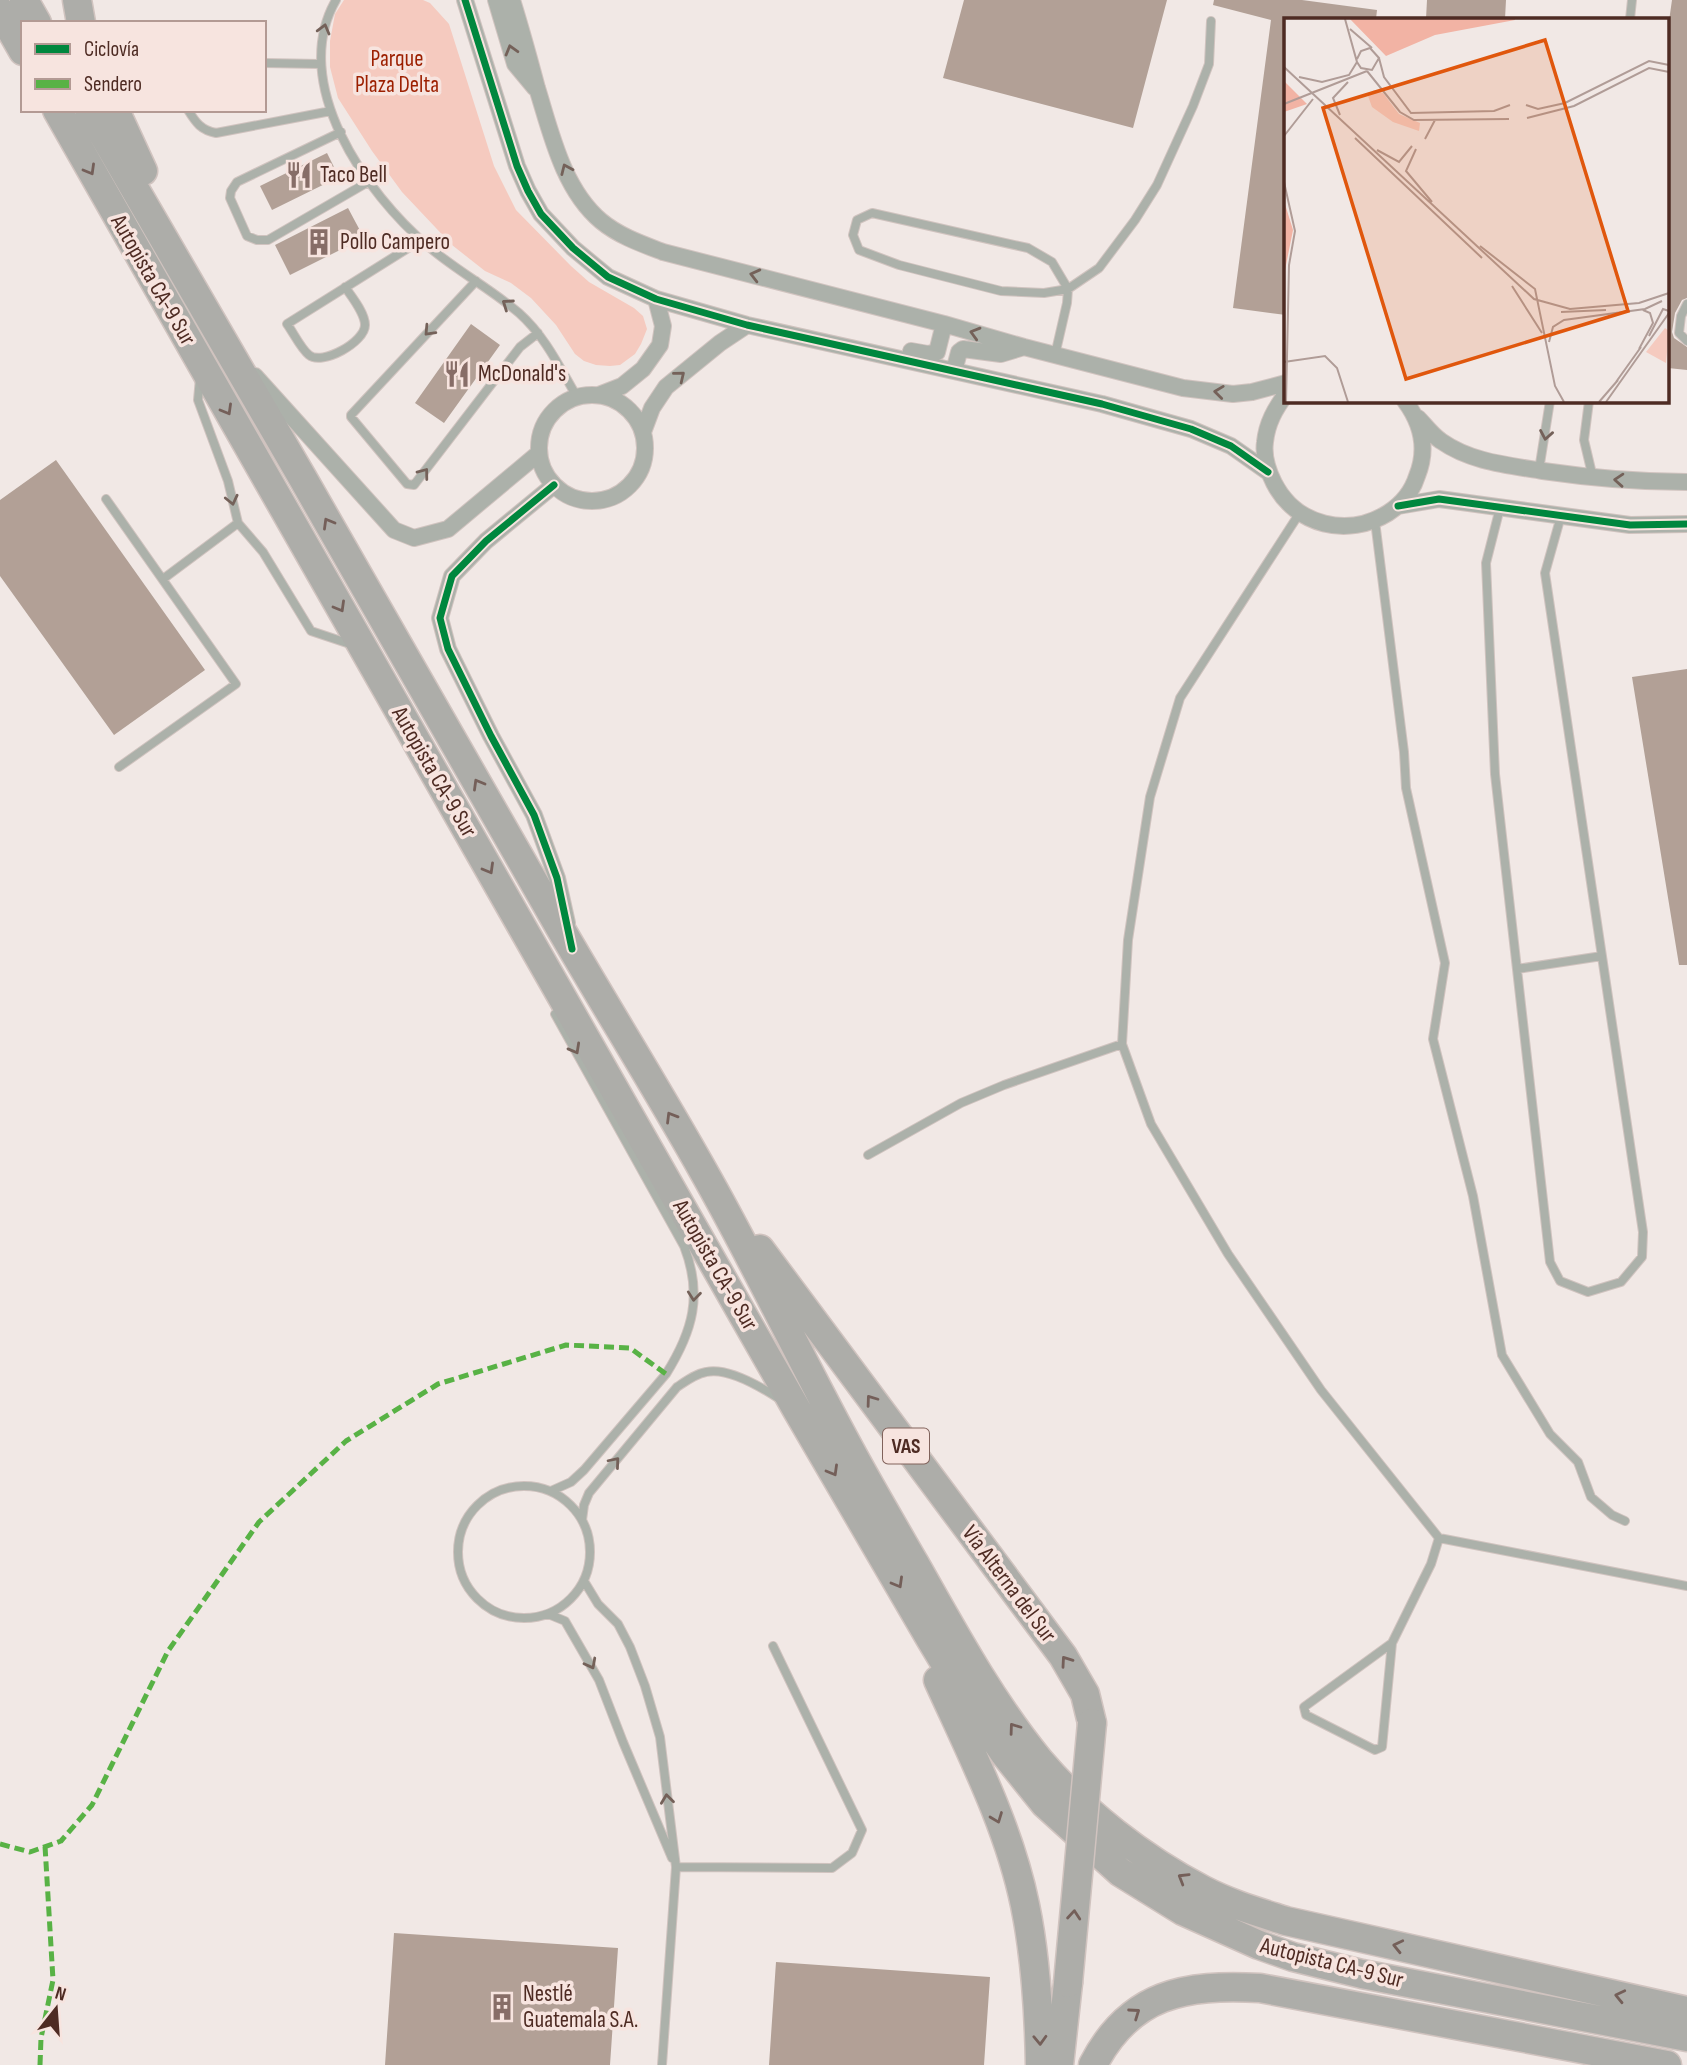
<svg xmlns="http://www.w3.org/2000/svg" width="1687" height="2065" font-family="'Sofia Sans Condensed',sans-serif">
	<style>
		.green { fill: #f5cabf }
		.building { fill: #b2a096 }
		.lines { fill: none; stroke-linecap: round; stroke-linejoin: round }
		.lane-casing { stroke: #d0c3bf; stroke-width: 10 }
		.street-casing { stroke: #d0c3bf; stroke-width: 18 }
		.highway-casing { stroke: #d0c3bf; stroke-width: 31 }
		.lane { stroke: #acb1aa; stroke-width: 8 }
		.street { stroke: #acb1aa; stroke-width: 16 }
		.highway { stroke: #adada9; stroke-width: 28 }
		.highway-bridge-casing { stroke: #d0c3bf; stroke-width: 31; stroke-linecap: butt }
		.highway-bridge { stroke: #adada9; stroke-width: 28 }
		.quiet { stroke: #58b245; stroke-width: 5; stroke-dasharray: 10 5; stroke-linecap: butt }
		.cycleway-casing { stroke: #f7e4df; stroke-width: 11 }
		.cycleway { stroke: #00873e; stroke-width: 7 }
		.oneway { stroke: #746159 }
		.oneway2 { stroke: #745f59 }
		.labels { text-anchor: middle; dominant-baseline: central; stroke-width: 7; stroke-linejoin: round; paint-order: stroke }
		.shield { fill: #f7e4df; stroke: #81625b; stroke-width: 2 }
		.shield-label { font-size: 21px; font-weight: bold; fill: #4e2b23 }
		.park-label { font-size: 23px; fill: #9c1f00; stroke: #f7e4df }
		.poi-label { font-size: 23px; fill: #4e2b23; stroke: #f7e4df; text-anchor: start }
		.street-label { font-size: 23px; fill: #4e2b23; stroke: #f7e4df }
		.inset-road { fill: none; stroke: #b09c97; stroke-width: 2 }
		.view { fill: #e0570d; fill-opacity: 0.15; stroke: #e0570d; stroke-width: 3.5 }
		.inset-edge { fill: none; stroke: #4e2b23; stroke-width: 3.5 }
	</style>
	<rect width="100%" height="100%" fill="#f1e8e5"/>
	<path class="green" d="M 344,0 L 423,0 L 430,3 L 449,24 L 494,166 L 516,210 L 571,266 L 589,282 L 634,308 L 643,316 L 647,329 L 641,344 L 635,354 L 620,365 L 610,366 L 596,365 L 584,361 L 575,354 L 556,325 L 531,298 L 511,283 L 485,271 L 452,245 L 402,192 L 372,151 L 338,98 L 330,67 L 330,41 L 335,14 Z"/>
	<path class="building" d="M 964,0 L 1167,0 L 1133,128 L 943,78 Z
		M 1214,0 L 1302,0 L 1377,10 L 1376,19 L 1286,19 L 1286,315 L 1233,308 L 1271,20 L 1213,5 Z
		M 1427,0 L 1506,0 L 1505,19 L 1426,19 Z
		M 1672,0 L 1687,0 L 1687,298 L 1682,300 L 1675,313 L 1672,332 L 1674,338 L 1687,347 L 1687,370 L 1668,368 L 1668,28 Z
		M 327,153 L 339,177 L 272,210 L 260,186 Z
		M 348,208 L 364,238 L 290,275 L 275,245 Z
		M 471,324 L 500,345 L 444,423 L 415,403 Z
		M 56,460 L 205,670 L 114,735 L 0,576 L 0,500 Z
		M 1687,669 L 1687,965 L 1679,965 L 1632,677 Z
		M 394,1933 L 618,1948 L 610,2065 L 385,2065 Z
		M 776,1962 L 990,1977 L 984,2065 L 769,2065 Z"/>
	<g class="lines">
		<defs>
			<path id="lane" d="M 336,0 C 288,83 366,194 429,247 C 457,271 491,289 519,313 C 545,336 560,368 577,397
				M 1630,19 L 1632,0
				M 264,63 L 320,64
				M 188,110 C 196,123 201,130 216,133 L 331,111
				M 341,132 L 237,182 L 231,191 L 230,198 L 247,236 L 257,240 L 268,240 L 368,182
				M 476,281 L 351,415 L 351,417 L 407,484 L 414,485 L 520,347 L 538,333
				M 345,287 C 352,297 365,313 365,325 C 365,342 322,366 309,355 C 301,349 293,332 287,324 L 421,240
				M 1687,304 L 1681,316 L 1679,333 L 1687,341
				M 1055,355 L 1067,303 L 1068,289 L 1044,293 L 1001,291 L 899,265 L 859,250 L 853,235 L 857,220 L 872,213 L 1028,248 L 1052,262 L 1068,289 L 1099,268 L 1135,220 L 1157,185 L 1193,106 L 1209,64 L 1211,21
				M 200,378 L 198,400 L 228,481 L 238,523 L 263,552 L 311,631 L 353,645
				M 1589,401 L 1584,440 L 1593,478
				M 1539,470 L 1550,401
				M 106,499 L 236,684 L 119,767
				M 1500,508 L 1486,563 L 1495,774 L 1550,1262 L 1560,1281 L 1588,1292 L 1621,1282 L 1642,1257 L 1643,1232 L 1545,573 L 1561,516
				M 1299,514 L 1180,698 L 1150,797 L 1128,940 L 1122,1044 L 1151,1124 L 1228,1254 L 1321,1390 L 1439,1538 L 1431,1564 L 1392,1643 L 1382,1747 L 1375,1750 L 1306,1715 L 1304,1707 L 1392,1643
				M 1375,521 L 1404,752 L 1406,788 L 1445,963 L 1433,1039 L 1473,1196 L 1502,1355 L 1550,1434 L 1578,1462 L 1591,1497 L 1612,1515 L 1625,1521
				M 163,579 L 238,523
				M 1517,969 L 1602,956
				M 868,1155 L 961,1103 L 1004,1085 L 1122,1044
				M458 1552a66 66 0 1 1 132 0a66 66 0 1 1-132 0Z
				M 551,1491 L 571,1482 L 584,1470 L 666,1374 C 693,1331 703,1295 684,1246 L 555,1014
				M 582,1520 L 584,1505 L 589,1493 L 677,1387 C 686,1381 695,1374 706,1372 C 727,1367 761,1387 778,1398
				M 1439,1538 L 1687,1586
				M 584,1581 L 598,1604 L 618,1624 L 630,1647 L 645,1686 L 660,1737 L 676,1867 L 662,2065
				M 548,1614 L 565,1621 L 599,1680 L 623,1742 L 672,1858
				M 676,1867 L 832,1868 L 852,1853 L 862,1830 L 773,1646"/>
			<path id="street" d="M 465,0 L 517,166 L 528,191 L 541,214 L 573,248 L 608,277 L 656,299 L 747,325 L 1102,404 L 1191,429 L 1231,446 L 1268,472
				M 496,0 L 515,64 L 535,88
				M 512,0 C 521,29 529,58 537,88 C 551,133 563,189 601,221 C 619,236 642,244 663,252 L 944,324 L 1024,347 L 1183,388 L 1233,394 L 1252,392 L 1286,383
				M 911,351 L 928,354 L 937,352 L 944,324
				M 954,371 L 959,352 L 963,349 L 1001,354 L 1024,347
				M 255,376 L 394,530 L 414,538 L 448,529 L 539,453
				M 1286,394 C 1275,409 1267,423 1265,442 C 1263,456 1268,471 1274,483 C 1296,526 1348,538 1388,513 C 1402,504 1412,492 1417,476 C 1428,449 1422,424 1405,401
				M 599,395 L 622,386 L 643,369 L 660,345 L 663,326 L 656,299
				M539 448a53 53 0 1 1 106 0a53 53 0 1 1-106 0Z
				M 1418,418 C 1425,425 1432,435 1441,441 C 1471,462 1507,465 1543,471 C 1591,478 1638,482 1687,482
				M 643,432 L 652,408 L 666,387 L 720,343 L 747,325
				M 554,485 L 486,541 L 452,576 L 440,618 L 448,649 L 491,736 L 534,815 L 557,878 L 567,923
				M 1398,506 L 1439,499 L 1630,525 L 1687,524"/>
			<path id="highway" d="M 24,0 L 37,23
				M 77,0 L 81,23
				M 0,11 L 23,51
				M 57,110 L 797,1410 L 931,1640 L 960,1688 L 1004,1753 L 1045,1804 L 1120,1872 L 1183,1911 L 1259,1945 L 1293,1957 L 1362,1974 L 1687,2037
				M 89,110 C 248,381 403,653 559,926 C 607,1009 658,1090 705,1174 C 756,1264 800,1358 849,1448 C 870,1487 893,1526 915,1564 C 953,1631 990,1700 1039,1760 C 1084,1813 1142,1858 1203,1890 C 1230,1904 1258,1912 1286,1921 L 1687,2011
				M 115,110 L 143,171
				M 760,1249 L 1063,1656 L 1085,1694 L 1092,1723
				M 938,1680 C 971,1753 1009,1827 1025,1905 C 1036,1958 1039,2012 1040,2065
				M 1059,2065 L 1068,1983
				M 1093,2065 C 1130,1993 1185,1984 1260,1988 L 1667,2065"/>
		</defs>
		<use href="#lane" class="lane-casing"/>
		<use href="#street" class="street-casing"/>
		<use href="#highway" class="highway-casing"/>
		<use href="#lane" class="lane"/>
		<use href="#street" class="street"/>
		<use href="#highway" class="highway"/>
		<defs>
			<path id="highway-bridge" d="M 1068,1983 L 1092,1723"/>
		</defs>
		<use href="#highway-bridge" class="highway-bridge-casing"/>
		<use href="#highway-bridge" class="highway-bridge"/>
		<path class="quiet" d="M 0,1844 L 30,1852 L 61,1841 L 92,1805 L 168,1651 L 259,1522 L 346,1441 L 438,1384 L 566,1345 L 630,1348 L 666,1374
			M 40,2065 L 41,2038 L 53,1980 L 45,1846"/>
		<defs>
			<path id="cycleway" d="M 465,0 L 517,166 L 528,191 L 541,214 L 573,248 L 608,277 L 656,299 L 747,325 L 1102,404 L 1191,429 L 1231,446 L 1268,472
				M 554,485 L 486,541 L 452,576 L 440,618 L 448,649 L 491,736 L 534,815 L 557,878 L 572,949
				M 1398,506 L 1439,499 L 1630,525 L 1687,524"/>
		</defs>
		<use href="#cycleway" class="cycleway-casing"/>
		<use href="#cycleway" class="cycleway"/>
	</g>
	<defs><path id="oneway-chevron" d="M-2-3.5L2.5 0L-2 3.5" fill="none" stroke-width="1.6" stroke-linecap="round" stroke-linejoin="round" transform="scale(1.75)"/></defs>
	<g class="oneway">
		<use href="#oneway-chevron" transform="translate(324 29) rotate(-75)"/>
		<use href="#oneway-chevron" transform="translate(511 50) rotate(-106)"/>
		<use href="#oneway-chevron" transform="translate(566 169) rotate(-114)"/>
		<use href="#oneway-chevron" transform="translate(755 275) rotate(-166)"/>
		<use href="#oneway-chevron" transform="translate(507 304) rotate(-145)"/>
		<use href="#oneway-chevron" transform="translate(429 331) rotate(133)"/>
		<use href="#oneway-chevron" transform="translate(975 333) rotate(-164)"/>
		<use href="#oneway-chevron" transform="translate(680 376) rotate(-39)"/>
		<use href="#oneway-chevron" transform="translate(1219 392) rotate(-173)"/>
		<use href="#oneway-chevron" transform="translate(1546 435) rotate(100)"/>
		<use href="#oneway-chevron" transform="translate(424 473) rotate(-53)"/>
		<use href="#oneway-chevron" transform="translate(1619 480) rotate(-176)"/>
		<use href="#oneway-chevron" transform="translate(232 500) rotate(77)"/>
		<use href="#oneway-chevron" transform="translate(575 1049) rotate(61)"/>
		<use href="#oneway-chevron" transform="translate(694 1296) rotate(96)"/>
		<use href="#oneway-chevron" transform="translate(615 1462) rotate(-50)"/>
		<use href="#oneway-chevron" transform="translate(591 1664) rotate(62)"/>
		<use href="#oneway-chevron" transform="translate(667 1799) rotate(-97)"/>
	</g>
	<g class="oneway2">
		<use href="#oneway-chevron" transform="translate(90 170) rotate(60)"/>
		<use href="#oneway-chevron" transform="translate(227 410) rotate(60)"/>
		<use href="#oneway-chevron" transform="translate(328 523) rotate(-120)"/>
		<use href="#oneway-chevron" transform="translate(340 607) rotate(60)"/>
		<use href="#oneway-chevron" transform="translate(478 784) rotate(-120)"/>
		<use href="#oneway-chevron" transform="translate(489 869) rotate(60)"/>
		<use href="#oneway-chevron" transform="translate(671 1117) rotate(-121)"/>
		<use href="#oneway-chevron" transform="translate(871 1400) rotate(-126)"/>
		<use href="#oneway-chevron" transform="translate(833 1471) rotate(60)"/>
		<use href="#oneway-chevron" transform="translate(898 1583) rotate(60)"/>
		<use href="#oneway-chevron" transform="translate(1066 1661) rotate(-125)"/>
		<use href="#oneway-chevron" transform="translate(1014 1728) rotate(-126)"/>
		<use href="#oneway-chevron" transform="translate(997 1818) rotate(69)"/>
		<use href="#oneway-chevron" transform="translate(1183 1878) rotate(-149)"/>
		<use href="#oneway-chevron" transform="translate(1074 1915) rotate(-85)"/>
		<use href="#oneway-chevron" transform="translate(1398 1946) rotate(-167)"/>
		<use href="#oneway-chevron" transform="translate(1620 1996) rotate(-167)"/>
		<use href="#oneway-chevron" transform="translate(1135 2013) rotate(-35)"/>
		<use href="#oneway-chevron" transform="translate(1040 2040) rotate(88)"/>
	</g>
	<defs>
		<symbol id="restaurant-bare" viewBox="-9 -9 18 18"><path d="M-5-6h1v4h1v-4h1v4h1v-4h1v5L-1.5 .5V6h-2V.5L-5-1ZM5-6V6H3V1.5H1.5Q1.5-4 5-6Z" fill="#876d67" stroke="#f7e4df" stroke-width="2.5" paint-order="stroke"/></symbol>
		<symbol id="building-bare" viewBox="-9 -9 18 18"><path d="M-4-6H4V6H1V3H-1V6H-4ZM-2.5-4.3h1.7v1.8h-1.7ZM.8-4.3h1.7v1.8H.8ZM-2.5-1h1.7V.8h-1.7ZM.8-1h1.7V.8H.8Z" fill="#876d67" stroke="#f7e4df" stroke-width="2.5" paint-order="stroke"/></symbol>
	</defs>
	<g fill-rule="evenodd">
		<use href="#restaurant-bare" x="280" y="156" width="38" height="38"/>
		<use href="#building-bare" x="300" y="223" width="38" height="38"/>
		<use href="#restaurant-bare" x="438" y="355" width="38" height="38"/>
		<use href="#building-bare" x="483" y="1988" width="38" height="38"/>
	</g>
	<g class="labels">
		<rect class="shield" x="883" y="1428.5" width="46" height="35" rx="5"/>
		<g class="shield-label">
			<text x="906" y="1446">VAS</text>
		</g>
		<g class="park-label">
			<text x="397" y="59">Parque<tspan x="397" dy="26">Plaza Delta</tspan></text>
		</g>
		<g class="poi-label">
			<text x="320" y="175">Taco Bell</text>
			<text x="340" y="242">Pollo Campero</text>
			<text x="478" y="374">McDonald's</text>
			<text x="523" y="1994">Nestlé<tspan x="523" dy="26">Guatemala S.A.</tspan></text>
		</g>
		<g class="street-label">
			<text transform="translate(153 280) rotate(60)">Autopista CA-9 Sur</text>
			<text transform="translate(434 772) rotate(60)">Autopista CA-9 Sur</text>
			<text transform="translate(715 1265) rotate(60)">Autopista CA-9 Sur</text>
			<text transform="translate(1009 1584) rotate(53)">Vía Alterna del Sur</text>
			<text transform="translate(1332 1963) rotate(14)">Autopista CA-9 Sur</text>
		</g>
	</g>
	<g transform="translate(1284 18)">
		<rect width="385" height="385" fill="#f1e8e5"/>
		<path d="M 90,72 L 99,75 L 115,96 L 136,105 L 135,113 L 109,104 L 88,89 L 84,78 ZM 381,310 L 385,313 L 382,345 L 362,334 Z" fill="#f5cabf"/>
		<path d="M 66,1 L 231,1 L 231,2 L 151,17 L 102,38 ZM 0,63 L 23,86 L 0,94 ZM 0,183 L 9,212 L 0,257 Z" fill="#f2b3a4"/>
		<path class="inset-road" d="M 61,1 L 73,44 L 77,50 L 88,52 L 95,40 L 86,30 L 77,33 L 73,41M 66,11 L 88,30M 95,40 L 100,59 L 127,95 L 210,93 L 226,87M 0,49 L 250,281 L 286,291 L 355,285 L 385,275M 83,53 L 116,94 L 130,102 L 225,101M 15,59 L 38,64 L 65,57 L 73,44M 0,86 L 83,53M 242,87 L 254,91 L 281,85 L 365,43 L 385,47M 56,97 L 49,80 L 64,64M 243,100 L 290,88 L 365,50 L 385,54M 0,118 L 29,81M 71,120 L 198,240M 141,121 L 151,102M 132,131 L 122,153 L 148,184M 93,132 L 115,144 L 128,128M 0,164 L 11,213 L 5,247 L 2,384M 196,228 L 251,271 L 271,368 L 280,384M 228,268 L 258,315M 277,294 L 322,292M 365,318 L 379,291 L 385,293M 265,324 L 269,309 L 280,302 L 361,291 L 378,283M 355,331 L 369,305 L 366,295 L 359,292M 0,344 L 41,338 L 53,350 L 64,384M 332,364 L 357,329M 315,384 L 334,362M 322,384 L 385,295"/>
		<path class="view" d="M 261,22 L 344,293 L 122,361 L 39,90 Z"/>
		<rect width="385" height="385" class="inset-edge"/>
	</g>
	<rect x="21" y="21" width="245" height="91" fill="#f7e4df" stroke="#b39a94" stroke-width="2"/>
	<rect x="35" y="44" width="35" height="10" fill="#00873e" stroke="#b39a94" stroke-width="2"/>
	<text x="84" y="56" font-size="21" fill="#4e2b23">Ciclovía</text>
	<rect x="35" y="79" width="35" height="10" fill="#58b245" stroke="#b39a94" stroke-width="2"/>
	<text x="84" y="91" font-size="21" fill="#4e2b23">Sendero</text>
	<g transform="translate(56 2009) rotate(17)" stroke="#f7e4df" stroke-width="5" paint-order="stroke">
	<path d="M0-5L12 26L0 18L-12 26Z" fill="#4e2b23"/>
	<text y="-10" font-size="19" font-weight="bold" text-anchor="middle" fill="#4e2b23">N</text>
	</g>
</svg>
